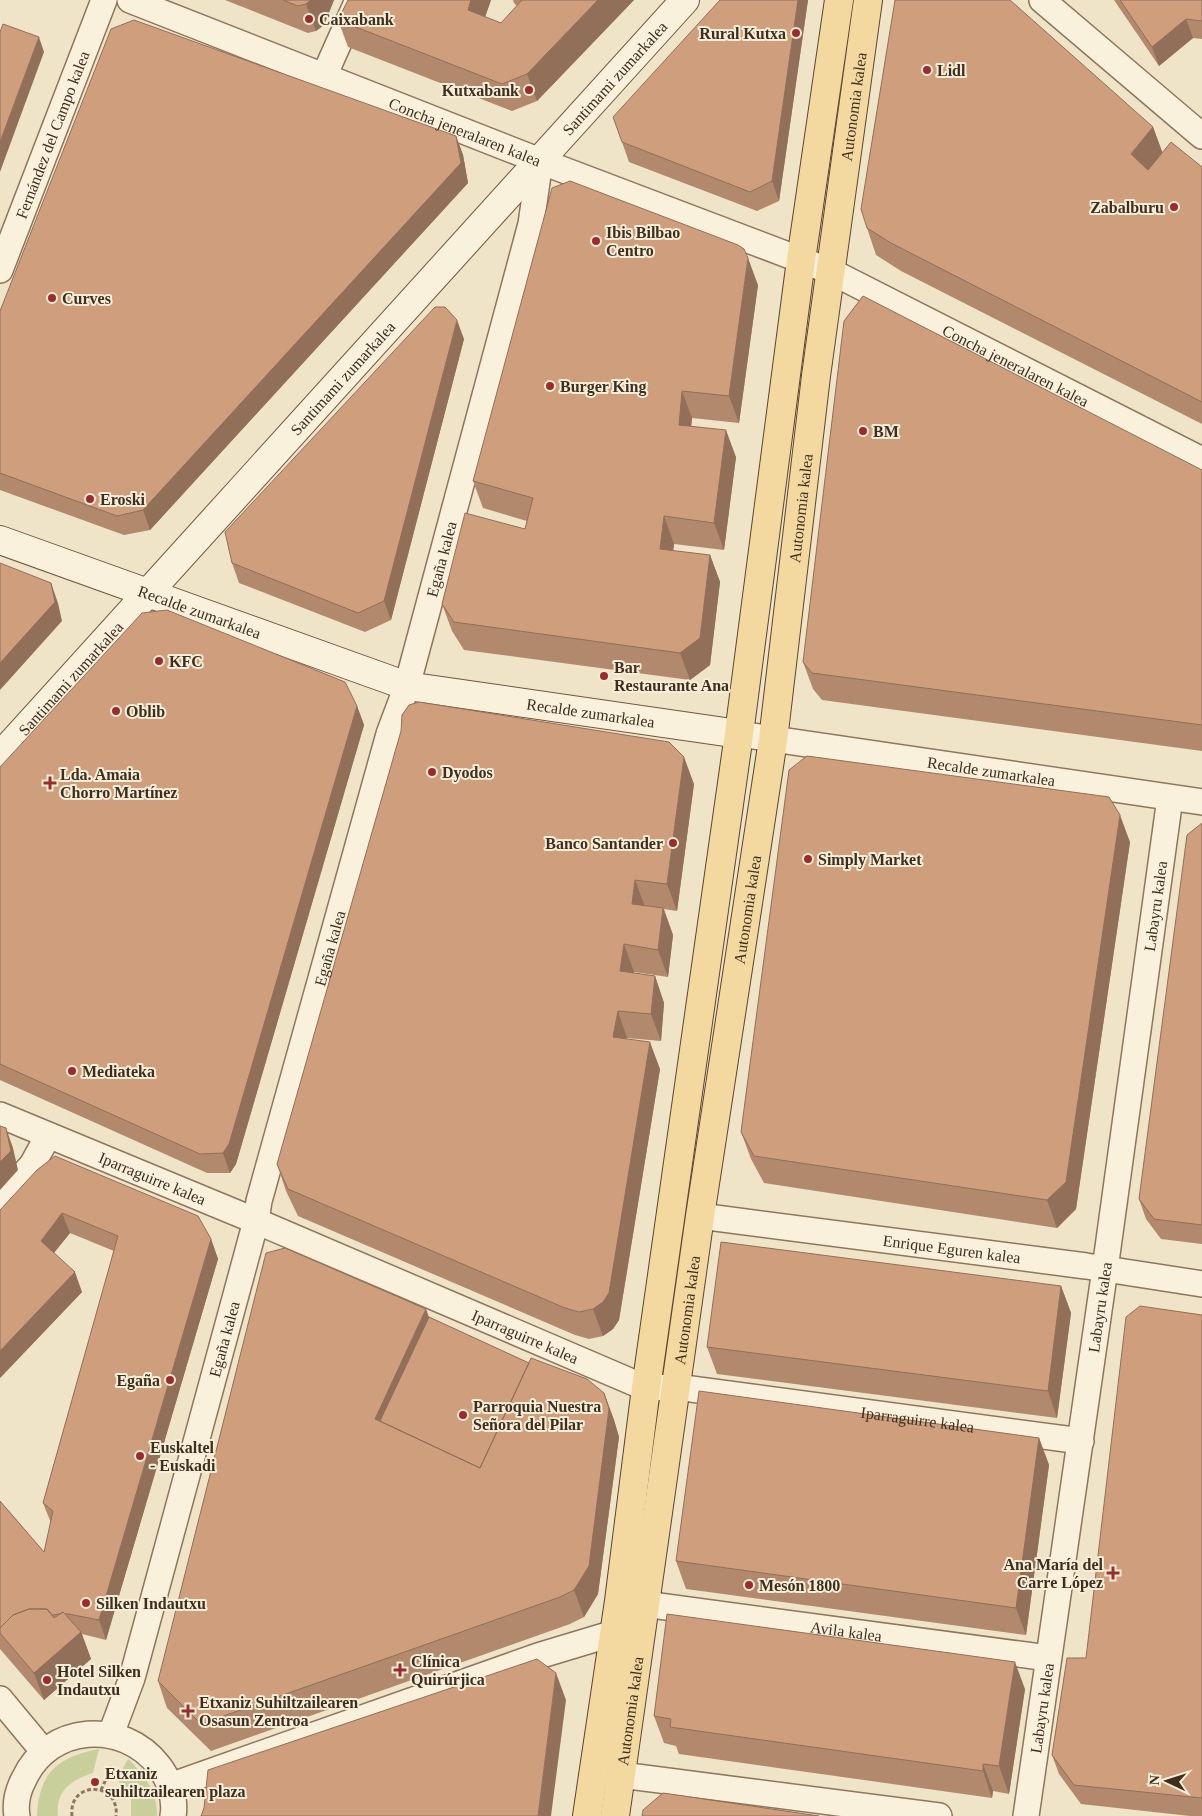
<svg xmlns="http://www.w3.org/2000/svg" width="1202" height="1816" font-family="Georgia,serif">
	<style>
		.green { fill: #c9cf9b }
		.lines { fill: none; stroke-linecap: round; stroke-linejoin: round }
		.street-casing { stroke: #8d765c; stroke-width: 28 }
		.secondary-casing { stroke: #6f573f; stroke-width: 30 }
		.primary-casing { stroke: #5b4430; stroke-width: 30 }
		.path { stroke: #8d765c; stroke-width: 3; stroke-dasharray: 4 2.5; stroke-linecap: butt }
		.street { stroke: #faf1dc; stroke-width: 25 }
		.secondary { stroke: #faf1dc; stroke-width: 28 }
		.primary { stroke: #f3d9a0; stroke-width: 28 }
		.wall { fill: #b2896c }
		.shaded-wall { fill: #916f58 }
		.building { fill: #cf9f7d; stroke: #916f58 }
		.poi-dot { fill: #9e2a2b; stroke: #f7eed8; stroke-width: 2 }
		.labels { text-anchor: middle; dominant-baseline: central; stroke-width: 4; stroke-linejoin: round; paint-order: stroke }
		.poi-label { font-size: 16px; font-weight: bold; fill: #3d2e20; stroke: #f7eed8; text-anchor: start }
		.street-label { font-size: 16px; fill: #3d2e20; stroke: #f7eed8 }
	</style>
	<rect width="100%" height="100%" fill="#f0e4c8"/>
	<path class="green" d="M 99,1749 L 93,1773 C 71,1780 55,1791 58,1816 L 37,1816 C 39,1772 58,1757 99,1749 Z
		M 128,1759 C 144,1774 158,1793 157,1816 L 131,1816 L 131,1798 L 117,1779 Z"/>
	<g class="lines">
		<defs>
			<g id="street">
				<path id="s1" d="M 130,0 L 540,161 L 830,271 L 1202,460"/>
				<path d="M 1042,0 L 1202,136"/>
				<path d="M 324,76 L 358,0"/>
				<path id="s2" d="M 0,270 L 104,0"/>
				<path id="s3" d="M 739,734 L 1202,802"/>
				<path id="s4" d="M 0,1115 L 256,1221 L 646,1388 L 676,1387 L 1081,1441"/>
				<path d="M 0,1200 L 32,1165 L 48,1136"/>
				<path id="s5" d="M 700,1216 L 1086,1266 L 1202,1284"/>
				<path id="s6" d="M 644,1604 L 1048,1658"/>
				<path d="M 0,1699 L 44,1752"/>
				<path id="s7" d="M 111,1734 L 132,1678 L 256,1221 L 259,1201 L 389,734 L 407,686 L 531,224 L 540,161"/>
				<path d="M 621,1775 L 939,1816"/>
				<path d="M 170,1786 L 538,1656 L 631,1628"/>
				<path d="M 17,1816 C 15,1804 18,1790 24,1779 C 49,1724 123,1719 159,1766 C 169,1779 176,1799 173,1816"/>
				<path id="s8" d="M 1026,1816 L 1105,1269 L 1170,798"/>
			</g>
			<g id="secondary">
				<path id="s9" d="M 0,540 L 407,686 L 739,734"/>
				<path id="s10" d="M 0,756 L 685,0"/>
			</g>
			<g id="primary">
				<path d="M 587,1816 L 619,1601 L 646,1388 L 739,734 L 801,260 L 839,0"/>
				<path id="s11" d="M 615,1816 L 700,1216 L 773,740 L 816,376 L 868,0"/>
			</g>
		</defs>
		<use href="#street" class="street-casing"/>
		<use href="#secondary" class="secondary-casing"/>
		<use href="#primary" class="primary-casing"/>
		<path class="path" d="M 101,1790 L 112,1766
			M 72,1816 C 68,1780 120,1781 116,1816"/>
		<use href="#street" class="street"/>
		<use href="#secondary" class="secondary"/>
		<use href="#primary" class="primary"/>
	</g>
	<path class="wall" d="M 225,0 L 334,0 L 324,25 L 316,31 L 308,33 Z
		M 348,0 L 491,0 L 485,17 L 501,23 L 517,6 L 514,3 L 513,0 L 634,0 L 537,101 L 512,111 L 348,47 L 338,20 Z
		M 720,0 L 808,0 L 779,201 L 757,211 L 629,162 L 622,142 Z
		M 1114,0 L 1202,0 L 1202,39 L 1193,38 L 1159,66 Z
		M 1153,127 L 1162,152 L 1202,167 L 1202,424 L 901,271 L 876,255 L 867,228 Z
		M 456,136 L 463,155 L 468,183 L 150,530 L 124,535 L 0,490 L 0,311 Z
		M 758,285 L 739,423 L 692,418 L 691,426 L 736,457 L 724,550 L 674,544 L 673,551 L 710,555 L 720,582 L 710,665 L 690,680 L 464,650 L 452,631 L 442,604 L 525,529 L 527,521 L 483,508 L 473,481 Z
		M 464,339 L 391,620 L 365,632 L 239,583 L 232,563 Z
		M 1202,470 L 1202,751 L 822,700 L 813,689 L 803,662 Z
		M 357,706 L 364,725 L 236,1164 L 230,1173 L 207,1173 L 0,1080 L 0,767 Z
		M 694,784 L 677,911 L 664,909 L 673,935 L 668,977 L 634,972 L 634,973 L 655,976 L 664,1003 L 661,1041 L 627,1038 L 627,1039 L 660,1069 L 619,1320 L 613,1329 L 603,1336 L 589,1339 L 575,1335 L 298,1216 L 286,1191 L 277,1164 Z
		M 1202,823 L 1202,1244 L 1161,1239 L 1146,1219 L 1139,1199 Z
		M 1130,842 L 1076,1209 L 1057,1228 L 764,1183 L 751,1159 L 741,1132 Z
		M 37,1170 L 211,1239 L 218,1259 L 106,1640 L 82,1634 L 91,1659 L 44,1700 L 0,1649 L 0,1501 L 44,1552 L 51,1523 L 43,1503 L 114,1251 L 70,1233 L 54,1253 L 82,1292 L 0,1378 Z
		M 1061,1286 L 1071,1313 L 1057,1418 L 717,1374 L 707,1347 Z
		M 1202,1315 L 1202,1816 L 1190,1816 L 1081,1804 L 1059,1774 L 1052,1755 L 1086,1658 Z
		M 429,1317 L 529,1363 L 604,1393 L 614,1420 L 619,1437 L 598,1594 L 584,1617 L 570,1624 L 211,1751 L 167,1708 L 158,1681 Z
		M 1039,1438 L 1049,1465 L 1026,1635 L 686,1589 L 676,1561 Z
		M 1025,1689 L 1009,1794 L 993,1791 L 992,1798 L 679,1754 L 676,1746 L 664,1743 L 654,1716 Z"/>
	<path class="shaded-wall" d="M 311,0 L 334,0 L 324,25 L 316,31 L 306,4 Z
		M 471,0 L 491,0 L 478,37 L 468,10 Z
		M 598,0 L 634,0 L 537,101 L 527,74 Z
		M 798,0 L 808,0 L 779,201 L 772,181 Z
		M 1186,19 L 1193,38 L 1159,66 L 1152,47 Z
		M 39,37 L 44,52 L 0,172 L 0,142 Z
		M 1153,127 L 1163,154 L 1141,181 L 1131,154 Z
		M 456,136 L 463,155 L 468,183 L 150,530 L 143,510 Z
		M 748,258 L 758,285 L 739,423 L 729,396 Z
		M 457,320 L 464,339 L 391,620 L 384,601 Z
		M 682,391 L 692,418 L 689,452 L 679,425 Z
		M 726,430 L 736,457 L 724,550 L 714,523 Z
		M 664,516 L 674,544 L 670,576 L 660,549 Z
		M 710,555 L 720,582 L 710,665 L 690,680 L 680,653 Z
		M 51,583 L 58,603 L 62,621 L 0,690 L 0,663 Z
		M 357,706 L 364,725 L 236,1164 L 230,1173 L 223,1153 Z
		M 684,757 L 694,784 L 677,911 L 667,884 Z
		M 1120,815 L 1130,842 L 1076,1209 L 1057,1228 L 1047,1200 Z
		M 635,880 L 645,907 L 632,904 Z
		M 663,908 L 673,935 L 668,977 L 658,950 Z
		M 624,944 L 634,972 L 630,998 L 620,971 Z
		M 655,976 L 664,1003 L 661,1041 L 651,1014 Z
		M 618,1011 L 627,1038 L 623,1065 L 613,1037 Z
		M 650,1042 L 660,1069 L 619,1320 L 613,1329 L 603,1336 L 593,1309 Z
		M 6,1128 L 13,1148 L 18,1170 L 0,1190 L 0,1162 Z
		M 62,1213 L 70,1233 L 48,1260 L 41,1241 Z
		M 211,1239 L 218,1259 L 106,1640 L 99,1620 Z
		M 75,1272 L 82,1292 L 0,1378 L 0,1351 Z
		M 1061,1286 L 1071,1313 L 1057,1418 L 1048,1391 Z
		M 426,1309 L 436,1336 L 391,1432 L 375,1419 Z
		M 604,1393 L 614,1420 L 619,1437 L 598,1594 L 584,1617 L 574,1590 Z
		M 1039,1438 L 1049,1465 L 1026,1635 L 1016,1608 Z
		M 81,1632 L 91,1659 L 44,1700 L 34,1673 Z
		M 1015,1662 L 1025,1689 L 1009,1794 L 999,1766 Z
		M 556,1673 L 566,1700 L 551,1816 L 538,1816 Z
		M 983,1764 L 993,1791 L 992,1798 L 983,1771 Z"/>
	<path class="building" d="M 283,0 L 311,0 L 306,4 L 298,6 Z
		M 348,0 L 471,0 L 468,10 L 501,23 L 522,0 L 598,0 L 527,74 L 502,84 L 338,20 Z
		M 720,0 L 798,0 L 772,181 L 750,192 L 622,142 L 613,117 Z
		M 895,0 L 1010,0 L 1153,127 L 1131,154 L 1148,170 L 1171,142 L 1202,167 L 1202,402 L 891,243 L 867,228 L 861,209 Z
		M 1120,0 L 1202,0 L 1202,21 L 1186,19 L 1152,47 Z
		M 134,20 L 456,136 L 461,163 L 143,510 L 117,516 L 0,473 L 0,311 L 111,29 Z
		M 3,24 L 39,37 L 0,142 L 0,32 Z
		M 570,181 L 738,245 L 744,249 L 748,258 L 729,396 L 682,391 L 679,425 L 726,430 L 714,523 L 664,516 L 660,549 L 710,555 L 700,638 L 680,653 L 454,622 L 442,604 L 465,513 L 525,529 L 533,498 L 473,481 L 552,188 Z
		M 863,296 L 1202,470 L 1202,725 L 812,673 L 803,662 L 844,321 Z
		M 435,307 L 445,307 L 457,320 L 384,601 L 358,613 L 232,563 L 225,532 Z
		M 0,563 L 51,583 L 55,602 L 0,663 Z
		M 167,610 L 345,682 L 357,706 L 229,1144 L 223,1153 L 200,1154 L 0,1064 L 0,767 L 142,613 Z
		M 419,702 L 669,742 L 684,757 L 667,884 L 635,880 L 632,904 L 663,908 L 658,950 L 624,944 L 620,971 L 655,976 L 651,1014 L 618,1011 L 613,1037 L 650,1042 L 609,1293 L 603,1302 L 593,1309 L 579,1312 L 565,1308 L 288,1189 L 277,1164 L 401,731 L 402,715 L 409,705 Z
		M 807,756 L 1109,797 L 1120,815 L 1066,1182 L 1047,1200 L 754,1156 L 741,1132 L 789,770 Z
		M 1202,823 L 1202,1225 L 1154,1219 L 1139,1199 L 1187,835 Z
		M 0,1126 L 6,1128 L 11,1151 L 0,1162 Z
		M 55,1156 L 198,1216 L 211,1239 L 99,1620 L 69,1614 L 65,1614 L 63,1612 L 60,1614 L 52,1615 L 47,1609 L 29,1609 L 13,1615 L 0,1628 L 0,1501 L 44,1552 L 53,1511 L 43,1503 L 118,1236 L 62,1213 L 41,1241 L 75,1272 L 0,1351 L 0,1210 L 37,1170 Z
		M 721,1242 L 1061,1286 L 1048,1391 L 707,1347 Z
		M 285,1248 L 426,1309 L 375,1419 L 480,1468 L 531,1358 L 587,1379 L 604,1393 L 609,1409 L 589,1566 L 574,1590 L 560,1597 L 201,1724 L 158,1681 L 266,1253 Z
		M 1140,1306 L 1202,1315 L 1202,1798 L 1074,1785 L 1052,1755 L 1067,1658 L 1086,1658 L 1126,1317 Z
		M 429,1317 L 529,1363 L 480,1468 L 380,1421 Z
		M 699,1391 L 1039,1438 L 1016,1608 L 676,1561 Z
		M 29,1609 L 47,1609 L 54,1618 L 63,1612 L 81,1632 L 34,1673 L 0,1633 L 0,1628 L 13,1615 Z
		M 667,1614 L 1015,1662 L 999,1766 L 983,1764 L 983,1771 L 670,1727 L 671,1719 L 654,1716 Z
		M 537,1659 L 556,1673 L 538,1816 L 201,1816 L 204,1808 L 208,1770 Z
		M 663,1793 L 819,1816 L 642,1816 L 643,1810 Z"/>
	<g class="poi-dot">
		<circle cx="309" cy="19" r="5"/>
		<circle cx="796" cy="33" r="5"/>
		<circle cx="927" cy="70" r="5"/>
		<circle cx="529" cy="90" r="5"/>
		<circle cx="1174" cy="207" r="5"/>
		<circle cx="596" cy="241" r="5"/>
		<circle cx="52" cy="298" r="5"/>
		<circle cx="550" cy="386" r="5"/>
		<circle cx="863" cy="431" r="5"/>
		<circle cx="90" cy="499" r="5"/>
		<circle cx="159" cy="661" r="5"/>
		<circle cx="604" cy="676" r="5"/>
		<circle cx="116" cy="711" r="5"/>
		<circle cx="432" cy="772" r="5"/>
		<path d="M47.5 775.5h5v5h5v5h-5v5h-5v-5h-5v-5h5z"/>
		<circle cx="673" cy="843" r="5"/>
		<circle cx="808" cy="859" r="5"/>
		<circle cx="72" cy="1071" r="5"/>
		<circle cx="170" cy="1380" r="5"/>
		<circle cx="463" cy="1415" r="5"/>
		<circle cx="140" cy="1456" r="5"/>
		<path d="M1110.5 1565.5h5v5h5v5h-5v5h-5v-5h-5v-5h5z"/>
		<circle cx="749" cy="1585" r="5"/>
		<circle cx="86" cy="1603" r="5"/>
		<path d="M397.5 1662.5h5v5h5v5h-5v5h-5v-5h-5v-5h5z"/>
		<circle cx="47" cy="1680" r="5"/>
		<path d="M185.5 1703.5h5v5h5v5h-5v5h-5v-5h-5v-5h5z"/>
		<circle cx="95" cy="1782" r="5"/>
	</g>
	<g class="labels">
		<g class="poi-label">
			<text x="319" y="19">Caixabank</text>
			<text x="786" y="33" text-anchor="end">Rural Kutxa</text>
			<text x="937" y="70">Lidl</text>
			<text x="519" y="90" text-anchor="end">Kutxabank</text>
			<text x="1164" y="207" text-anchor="end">Zabalburu</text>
			<text x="606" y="232">Ibis Bilbao<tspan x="606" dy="18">Centro</tspan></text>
			<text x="62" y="298">Curves</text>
			<text x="560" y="386">Burger King</text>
			<text x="873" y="431">BM</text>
			<text x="100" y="499">Eroski</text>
			<text x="169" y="661">KFC</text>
			<text x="614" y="667">Bar<tspan x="614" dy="18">Restaurante Ana</tspan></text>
			<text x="126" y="711">Oblib</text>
			<text x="442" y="772">Dyodos</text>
			<text x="60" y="774">Lda. Amaia<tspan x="60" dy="18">Chorro Martínez</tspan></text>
			<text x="663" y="843" text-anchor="end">Banco Santander</text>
			<text x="818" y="859">Simply Market</text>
			<text x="82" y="1071">Mediateka</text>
			<text x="160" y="1380" text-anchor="end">Egaña</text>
			<text x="473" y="1406">Parroquia Nuestra<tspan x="473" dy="18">Señora del Pilar</tspan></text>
			<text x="150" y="1447">Euskaltel<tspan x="150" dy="18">- Euskadi</tspan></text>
			<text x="1103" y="1564" text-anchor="end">Ana María del<tspan x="1103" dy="18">Carre López</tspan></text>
			<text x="759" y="1585">Mesón 1800</text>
			<text x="96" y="1603">Silken Indautxu</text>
			<text x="411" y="1661">Clínica<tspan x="411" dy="18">Quirúrjica</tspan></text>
			<text x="57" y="1671">Hotel Silken<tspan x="57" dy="18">Indautxu</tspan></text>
			<text x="199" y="1702">Etxaniz Suhiltzailearen<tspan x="199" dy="18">Osasun Zentroa</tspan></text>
			<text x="105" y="1773">Etxaniz<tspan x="105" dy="18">suhiltzailearen plaza</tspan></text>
		</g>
		<g class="street-label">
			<text stroke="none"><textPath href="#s10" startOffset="915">Santimami zumarkalea</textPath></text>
			<text stroke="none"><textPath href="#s11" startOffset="1726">Autonomia kalea</textPath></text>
			<text stroke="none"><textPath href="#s1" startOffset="360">Concha jeneralaren kalea</textPath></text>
			<text stroke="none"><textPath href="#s2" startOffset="145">Fernández del Campo kalea</textPath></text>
			<text stroke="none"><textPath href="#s1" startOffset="959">Concha jeneralaren kalea</textPath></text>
			<text stroke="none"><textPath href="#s10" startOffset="510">Santimami zumarkalea</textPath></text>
			<text stroke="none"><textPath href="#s11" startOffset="1321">Autonomia kalea</textPath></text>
			<text stroke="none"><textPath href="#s7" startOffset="1221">Egaña kalea</textPath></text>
			<text stroke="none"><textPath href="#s9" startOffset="212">Recalde zumarkalea</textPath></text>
			<text stroke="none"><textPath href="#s10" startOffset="105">Santimami zumarkalea</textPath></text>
			<text stroke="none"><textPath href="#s9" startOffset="618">Recalde zumarkalea</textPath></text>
			<text stroke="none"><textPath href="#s3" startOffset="255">Recalde zumarkalea</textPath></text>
			<text stroke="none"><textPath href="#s8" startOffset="919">Labayru kalea</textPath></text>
			<text stroke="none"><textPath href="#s11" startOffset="916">Autonomia kalea</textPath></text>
			<text stroke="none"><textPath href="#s7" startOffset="816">Egaña kalea</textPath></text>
			<text stroke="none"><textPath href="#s4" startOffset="165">Iparraguirre kalea</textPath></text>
			<text stroke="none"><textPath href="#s5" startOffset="254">Enrique Eguren kalea</textPath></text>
			<text stroke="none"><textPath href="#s8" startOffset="514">Labayru kalea</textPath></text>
			<text stroke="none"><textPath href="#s11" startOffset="511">Autonomia kalea</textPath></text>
			<text stroke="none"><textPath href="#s4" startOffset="570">Iparraguirre kalea</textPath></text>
			<text stroke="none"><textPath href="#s7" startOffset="411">Egaña kalea</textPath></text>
			<text stroke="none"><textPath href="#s4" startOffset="975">Iparraguirre kalea</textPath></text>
			<text stroke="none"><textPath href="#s6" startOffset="204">Avila kalea</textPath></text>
			<text stroke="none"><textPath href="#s8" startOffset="109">Labayru kalea</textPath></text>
			<text stroke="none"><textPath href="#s11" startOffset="106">Autonomia kalea</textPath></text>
		</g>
	</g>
	<g transform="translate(1167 1781) rotate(274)" stroke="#f7eed8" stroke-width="4" paint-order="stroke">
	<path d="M0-4L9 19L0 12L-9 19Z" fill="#3d2e20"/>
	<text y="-8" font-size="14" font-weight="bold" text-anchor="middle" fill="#3d2e20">N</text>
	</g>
</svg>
